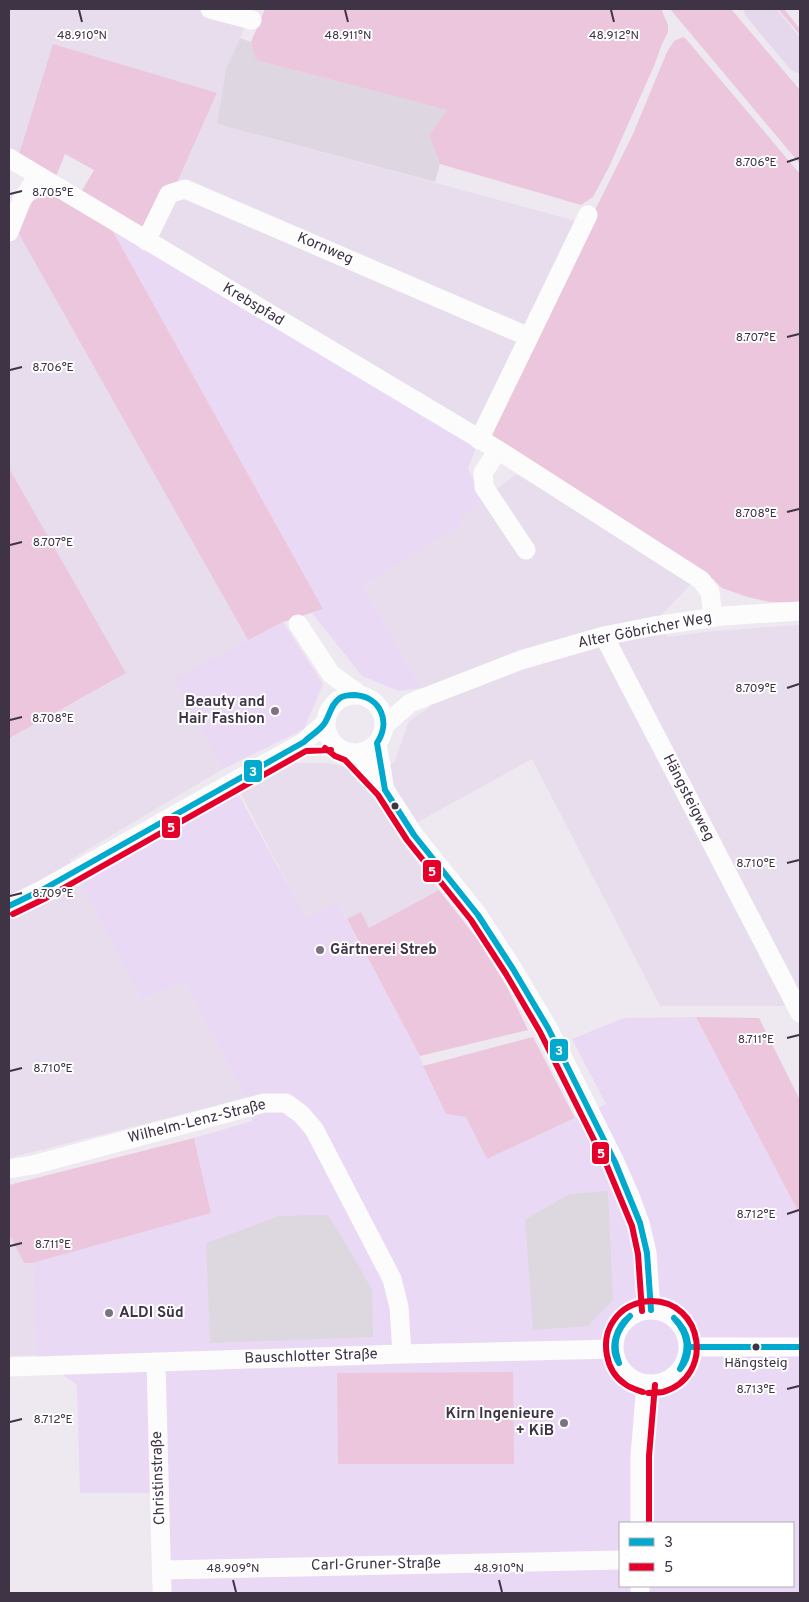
<svg xmlns="http://www.w3.org/2000/svg" width="809" height="1602" font-family="Overpass,sans-serif">
	<style>
		.residential { fill: #e8ddec }
		.commercial { fill: #ead9f4; fill-rule: evenodd }
		.industrial { fill: #ded7e2 }
		.green { fill: #ecc6dc }
		.parking { fill: #ddd8df }
		.lines { fill: none; stroke-linecap: round; stroke-linejoin: round }
		.street { stroke: #fcfcfd; stroke-width: 19 }
		.highway { stroke: #e6d8ec; stroke-width: 28 }
		.bus-1-casing { stroke: #fff; stroke-width: 10 }
		.bus-2-casing { stroke: #fff; stroke-width: 10 }
		.bus-1 { stroke: #00a9ce; stroke-width: 6 }
		.bus-2 { stroke: #e4002b; stroke-width: 6 }
		.ticks { fill: none; stroke: #3f3446; stroke-width: 2 }
		.poi-dot { fill: #7c7382; stroke: #fff; stroke-width: 2 }
		.bus-dot { fill: #3f3446; stroke: #fff; stroke-width: 2 }
		.labels { text-anchor: middle; dominant-baseline: central; stroke-width: 4; stroke-linejoin: round; paint-order: stroke }
		.bus-label { font-size: 14px; fill: #3f3446; stroke: #fff }
		.street-label { font-size: 15px; fill: #3f3446; stroke: #fff }
		.poi-label { font-size: 15px; font-weight: bold; fill: #3f3446; stroke: #fff; text-anchor: end }
		.ticks-label { font-size: 12px; text-anchor: middle; fill: #3f3446; stroke: #fff; stroke-width: 4; stroke-linejoin: round; paint-order: stroke }
		.line-badge { stroke: #fff; stroke-width: 2 }
		.badge-label { font-size: 14px; text-anchor: middle; font-weight: bold; fill: #fff }
	</style>
	<rect width="100%" height="100%" fill="#eee8f0"/>
	<path class="residential" d="M 9,9 L 253,9 L 226,69 L 217,124 L 580,222 L 472,432 L 152,239 L 217,94 L 18,158 L 9,152 Z
		M 15,227 L 248,640 L 172,679 L 223,769 L 70,860 L 141,999 L 184,982 L 246,1098 L 9,1158 L 9,735 L 11,738 L 126,673 L 9,468 L 9,244 Z
		M 516,474 L 695,580 L 661,615 L 667,637 L 713,631 L 800,625 L 800,1006 L 660,1006 L 532,759 L 396,834 L 439,890 L 369,928 L 361,913 L 347,919 L 338,903 L 306,919 L 239,790 L 289,763 L 328,763 L 350,768 L 359,778 L 394,763 L 409,721 L 430,707 L 421,688 L 363,586 L 462,525 L 459,519 Z
		M 9,1234 L 24,1263 L 33,1263 L 36,1355 L 9,1356 Z"/>
	<path class="commercial" d="M 110,226 L 477,445 L 468,468 L 483,500 L 459,519 L 462,525 L 363,586 L 421,688 L 399,691 L 362,676 L 312,613 L 323,609 Z
		M 283,622 L 323,684 L 304,729 L 223,769 L 172,679 Z
		M 236,790 L 306,918 L 338,903 L 420,1056 L 423,1066 L 446,1114 L 466,1117 L 487,1159 L 606,1104 L 572,1039 L 624,1018 L 696,1017 L 800,1215 L 800,1593 L 152,1593 L 152,1493 L 80,1493 L 77,1385 L 36,1355 L 33,1263 L 211,1213 L 194,1138 L 252,1121 L 246,1098 L 184,982 L 141,999 L 81,883 ZM 620,1523 L 793,1523 L 793,1586 L 620,1586 Z"/>
	<path class="industrial" d="M 240,38 L 251,42 L 257,60 L 447,110 L 429,135 L 440,164 L 435,182 L 217,124 L 226,69 Z"/>
	<path class="green" d="M 265,9 L 661,9 L 668,25 L 668,32 L 662,44 L 654,66 L 609,167 L 593,197 L 581,205 L 440,164 L 429,135 L 447,110 L 256,60 L 251,42 Z
		M 670,9 L 731,9 L 800,90 L 800,164 Z
		M 778,9 L 784,9 L 800,29 L 800,35 Z
		M 683,37 L 686,39 L 800,174 L 800,602 L 770,602 L 748,597 L 722,588 L 713,579 L 489,440 L 504,392 L 633,134 L 667,52 L 674,41 Z
		M 53,44 L 217,93 L 176,185 L 149,224 L 137,228 L 80,194 L 94,170 L 65,154 L 55,179 L 18,158 Z
		M 50,193 L 110,226 L 323,609 L 283,622 L 248,640 L 15,227 L 28,203 Z
		M 9,468 L 126,673 L 10,738 L 9,735 Z
		M 439,890 L 478,940 L 507,987 L 528,1030 L 420,1056 L 347,919 L 361,912 L 369,928 Z
		M 696,1017 L 759,1018 L 800,1100 L 800,1215 Z
		M 533,1037 L 575,1118 L 487,1159 L 466,1117 L 446,1114 L 423,1066 Z
		M 194,1138 L 211,1213 L 33,1263 L 24,1263 L 9,1234 L 9,1185 Z
		M 513,1372 L 514,1464 L 338,1464 L 337,1373 Z"/>
	<path class="parking" d="M 608,1191 L 613,1300 L 588,1326 L 533,1330 L 525,1220 L 569,1194 Z
		M 328,1215 L 356,1261 L 372,1290 L 373,1337 L 210,1343 L 206,1243 L 280,1216 Z"/>
	<g class="lines">
		<path class="street" d="M 210,9 L 252,20
			M 9,158 L 498,450 L 701,580 L 710,592 L 713,617
			M 9,232 L 22,200 L 38,176
			M 146,241 L 169,194 L 185,189 L 529,337 L 479,440
			M 529,337 L 588,215
			M 498,450 L 483,473 L 484,487 L 526,550
			M 298,624 L 331,674 L 360,695
			M 604,636 L 800,1013
			M326 724a29 29 0 1 1 58 0a29 29 0 1 1-58 0Z
			M 384,726 L 410,703 L 521,660 L 604,636 L 654,626 L 723,616 L 800,611
			M 377,743 L 385,790
			M 350,753 L 385,790 L 414,835 L 478,915 L 513,969 L 548,1028 L 615,1162 L 630,1196 L 640,1223 L 647,1253 L 651,1310
			M 9,906 L 42,890 L 304,742 L 325,723
			M 9,1169 L 33,1165 L 264,1103 L 286,1103 L 301,1114 L 314,1129 L 392,1279 L 399,1307 L 402,1354
			M614 1347a37 37 0 1 1 74 0a37 37 0 1 1-74 0Z
			M 689,1347 L 800,1347
			M 156,1362 L 162,1593
			M 9,1367 L 402,1354 L 614,1349
			M 640,1523 L 640,1456 L 646,1384
			M 162,1570 L 620,1560
			M 640,1586 L 640,1593"/>
		<path class="highway" d="M 758,9 L 800,59"/>
		<defs>
			<path id="bus-1" d="M 9,906 L 42,890 L 304,742 C 310,736 319,731 324,724 C 330,716 330,705 340,698 C 344,695 350,695 355,695 C 381,697 391,722 377,743 L 385,790 L 414,835 L 478,915 L 513,969 L 548,1028 L 615,1162 L 640,1223 L 647,1253 L 651,1310
				M 674,1318 C 689,1331 694,1353 680,1369
				M 674,1318 C 689,1335 690,1349 680,1369
				M 689,1347 L 800,1347
				M 619,1363 C 609,1348 616,1327 630,1316
				M 619,1363 C 612,1343 616,1331 630,1316"/>
			<path id="bus-2" d="M 325,748 L 335,756 L 345,760 L 378,795 L 407,840 L 471,920 L 506,974 L 540,1032 L 607,1166 L 632,1226 L 638,1254 L 642,1311
				M 13,914 L 46,898 L 306,751 L 331,750
				M 643,1392 C 637,1390 630,1388 625,1384 C 605,1371 600,1339 614,1320 C 623,1307 636,1302 650,1301 C 704,1300 715,1377 663,1392 C 658,1393 653,1392 648,1393
				M 649,1523 L 649,1456 L 655,1385"/>
		</defs>
		<use href="#bus-1" class="bus-1-casing"/>
		<use href="#bus-2" class="bus-2-casing"/>
		<use href="#bus-1" class="bus-1"/>
		<use href="#bus-2" class="bus-2"/>
	</g>
	<path class="ticks" d="M 79,10 L 82,22M 345,10 L 348,22M 611,10 L 614,22M 787,162 L 799,158M 10,194 L 22,191M 787,337 L 799,334M 10,370 L 22,367M 787,512 L 799,509M 10,545 L 22,542M 787,688 L 799,684M 10,720 L 22,717M 787,863 L 799,860M 10,896 L 22,893M 787,1038 L 799,1035M 10,1071 L 22,1068M 787,1214 L 799,1210M 10,1246 L 22,1243M 787,1389 L 799,1386M 10,1422 L 22,1419M 233,1580 L 236,1592M 499,1580 L 502,1592"/>
	<g class="poi-dot">
		<circle cx="275" cy="711" r="5"/>
		<circle cx="320" cy="950" r="5"/>
		<circle cx="109" cy="1313" r="5"/>
		<circle cx="564" cy="1423" r="5"/>
	</g>
	<g class="bus-dot">
		<circle cx="395" cy="806" r="4.5"/>
		<circle cx="756" cy="1347" r="4.5"/>
	</g>
	<g class="labels">
		<g class="bus-label">
			<text x="756" y="1363">Hängsteig</text>
		</g>
		<g class="street-label">
			<text transform="translate(325 249) rotate(23)">Kornweg</text>
			<text transform="translate(253 305) rotate(31)">Krebspfad</text>
			<text transform="translate(645 631) rotate(-11)">Alter Göbricher Weg</text>
			<text transform="translate(688 798) rotate(63)">Hängsteigweg</text>
			<text transform="translate(197 1122) rotate(-14)">Wilhelm-Lenz-Straße</text>
			<text transform="translate(311 1357) rotate(-2)">Bauschlotter Straße</text>
			<text transform="translate(159 1478) rotate(-92)">Christinstraße</text>
			<text transform="translate(376 1565) rotate(-1)">Carl-Gruner-Straße</text>
		</g>
		<g class="poi-label">
			<text x="265" y="702">Beauty and<tspan x="265" dy="17">Hair Fashion</tspan></text>
			<text x="330" y="950" text-anchor="start">Gärtnerei Streb</text>
			<text x="119" y="1313" text-anchor="start">ALDI Süd</text>
			<text x="554" y="1414">Kirn Ingenieure<tspan x="554" dy="17">+ KiB</tspan></text>
		</g>
	</g>
	<g class="ticks-label">
		<text x="82" y="39">48.910°N</text>
		<text x="348" y="39">48.911°N</text>
		<text x="614" y="39">48.912°N</text>
		<text x="756" y="166">8.706°E</text>
		<text x="53" y="196">8.705°E</text>
		<text x="756" y="341">8.707°E</text>
		<text x="53" y="371">8.706°E</text>
		<text x="756" y="517">8.708°E</text>
		<text x="53" y="546">8.707°E</text>
		<text x="756" y="692">8.709°E</text>
		<text x="53" y="722">8.708°E</text>
		<text x="756" y="867">8.710°E</text>
		<text x="53" y="897">8.709°E</text>
		<text x="756" y="1043">8.711°E</text>
		<text x="53" y="1072">8.710°E</text>
		<text x="756" y="1218">8.712°E</text>
		<text x="53" y="1248">8.711°E</text>
		<text x="756" y="1393">8.713°E</text>
		<text x="53" y="1423">8.712°E</text>
		<text x="233" y="1572">48.909°N</text>
		<text x="499" y="1572">48.910°N</text>
	</g>
	<g class="line-badge">
		<rect x="243" y="759" width="20" height="24" rx="5" fill="#00a9ce"/>
		<rect x="161" y="815" width="20" height="24" rx="5" fill="#e4002b"/>
		<rect x="422" y="859" width="20" height="24" rx="5" fill="#e4002b"/>
		<rect x="549" y="1038" width="20" height="24" rx="5" fill="#00a9ce"/>
		<rect x="591" y="1141" width="19" height="24" rx="5" fill="#e4002b"/>
	</g>
	<g class="badge-label">
		<text x="253" y="776">3</text>
		<text x="171" y="832">5</text>
		<text x="432" y="876">5</text>
		<text x="559" y="1055">3</text>
		<text x="601" y="1158">5</text>
	</g>
	<rect width="809" height="1602" fill="none" stroke="#3f3446" stroke-width="20"/>
	<rect x="619" y="1522" width="175" height="65" fill="#ffffff" stroke="#b2aeb5"/>
	<rect x="629" y="1538" width="25" height="8" fill="#00a9ce" stroke="#b2aeb5"/>
	<text x="664" y="1547" font-size="15" fill="#3f3446">3</text>
	<rect x="629" y="1563" width="25" height="8" fill="#e4002b" stroke="#b2aeb5"/>
	<text x="664" y="1572" font-size="15" fill="#3f3446">5</text>
</svg>
